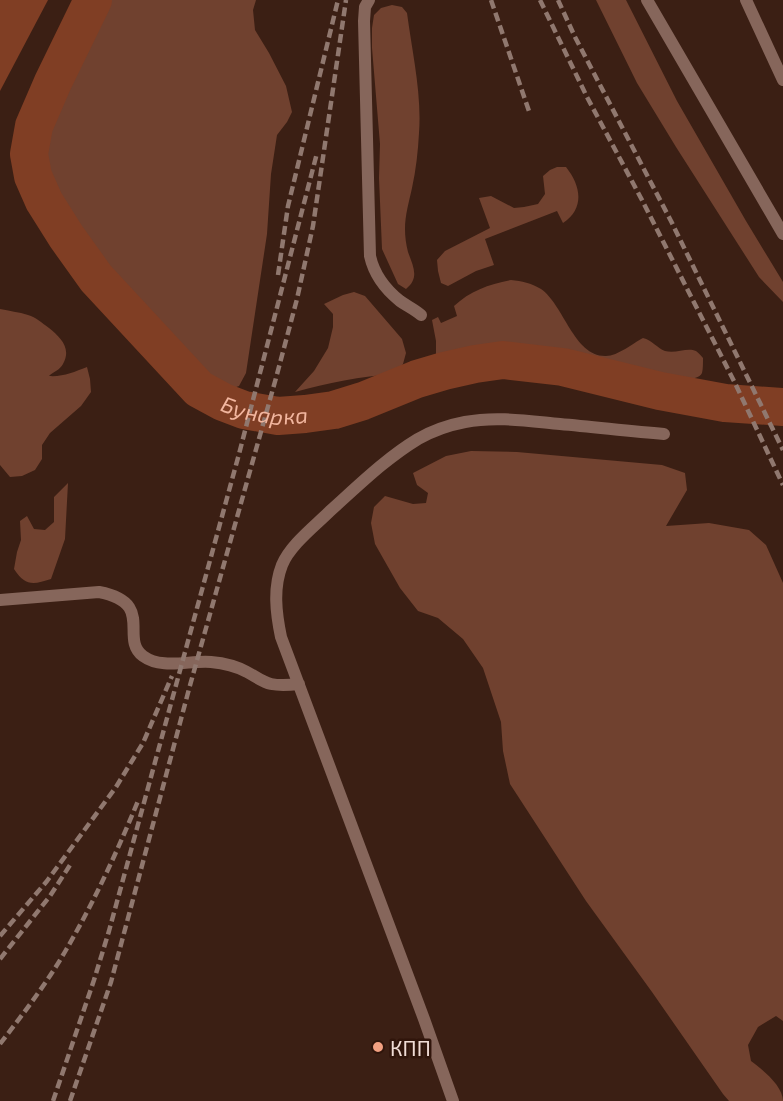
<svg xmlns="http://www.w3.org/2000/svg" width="783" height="1101" font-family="'Exo 2',sans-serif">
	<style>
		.green { fill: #70412f }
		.water { fill: #803e24 }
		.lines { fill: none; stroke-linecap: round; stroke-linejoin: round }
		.river { stroke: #803e24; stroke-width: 38 }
		.service { stroke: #86665b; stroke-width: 12 }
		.minor { stroke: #86665b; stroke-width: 12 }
		.rail { stroke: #90786f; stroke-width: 4.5; stroke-dasharray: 9 4.5; stroke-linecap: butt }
		.poi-dot { fill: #f2a081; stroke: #30150b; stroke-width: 2 }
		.labels { text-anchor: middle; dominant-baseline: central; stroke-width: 5; stroke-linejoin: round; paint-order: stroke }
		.poi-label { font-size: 21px; fill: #f0dcd5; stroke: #30150b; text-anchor: start }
		.water-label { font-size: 22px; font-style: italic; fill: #f2b69f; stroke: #30150b }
	</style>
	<rect width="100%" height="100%" fill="#3b1f14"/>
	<path class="green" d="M 108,0 L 256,0 L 253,10 L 255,30 L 269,53 L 286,86 L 292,112 L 287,122 L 277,135 L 271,174 L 267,234 L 246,373 L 239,386 L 231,389 L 220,385 L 172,338 L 106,265 L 67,208 L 52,180 L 44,145 L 51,128 L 51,115 L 58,92 L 86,36 L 98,22 Z
		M 596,0 L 626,0 L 677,101 L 746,221 L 783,282 L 783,302 L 759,277 L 676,147 L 637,83 Z
		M 392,5 L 402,7 L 407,13 C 412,51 422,94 419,133 C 418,151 416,170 412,188 C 409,202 405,215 405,229 C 405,237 406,244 408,252 C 413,266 420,278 406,289 L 398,284 L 382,249 L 379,178 L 380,144 L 372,48 L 372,28 L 374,15 L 381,8 Z
		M 557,167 L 566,167 C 581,186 585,208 563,223 L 557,211 L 485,239 L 494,265 L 476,271 L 448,286 L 441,283 L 438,271 L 437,260 L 445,251 L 490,228 L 479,198 L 491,196 L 514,208 L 524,207 L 538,204 L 545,194 L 543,176 L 550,170 Z
		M 511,280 C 522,281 531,283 541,289 C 564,305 574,357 606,356 C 618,356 633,343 643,338 C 652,340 657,348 665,351 C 676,354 687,347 696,351 C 699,353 701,356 703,358 C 703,363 703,369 702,373 C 697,383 673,378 664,377 L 548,353 L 511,350 L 473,353 L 452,360 L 441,361 L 436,358 L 436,341 L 432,320 L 438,317 L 441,323 L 457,316 L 454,306 C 470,291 489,284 511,280 Z
		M 354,292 L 365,296 L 402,339 L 406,353 L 403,364 L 395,374 C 361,376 327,383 295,392 L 314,371 L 328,348 L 333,327 L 333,314 L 324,304 L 343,295 Z
		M 0,309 C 9,311 19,312 28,315 C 36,317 42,323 49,328 C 60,337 72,348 63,364 C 60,370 53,372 49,376 C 63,377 74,372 87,367 L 90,379 L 91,392 L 81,406 L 50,433 L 42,445 L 42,459 L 35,470 L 22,476 L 10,477 L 0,465 Z
		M 471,451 L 517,452 L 662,465 L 685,473 L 687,490 L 666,526 L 709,523 L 749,530 L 766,545 L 783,583 L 783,1021 L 776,1016 L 758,1027 L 748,1045 L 751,1061 C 763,1070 783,1086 783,1101 L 729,1101 L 723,1094 L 652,992 L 586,901 L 510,784 L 503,751 L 501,722 L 483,668 L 463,639 L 438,618 L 418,611 L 400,588 L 375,544 L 371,523 L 374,507 L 385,496 L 413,504 L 426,503 L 428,493 L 417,485 L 413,473 L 446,456 Z
		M 68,483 L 65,539 L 51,579 C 33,585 25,586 14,569 L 17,552 L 21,540 L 20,521 L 27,516 L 34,529 L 45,530 L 54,522 L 54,497 Z"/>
	<path class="water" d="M 0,0 L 48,0 L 0,91 Z"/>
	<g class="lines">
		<path class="river" id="s1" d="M 93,0 L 53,82 L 34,126 L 29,154 L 33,176 L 44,201 L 66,236 L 96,278 L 199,389 L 223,402 L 244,410 L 278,416 L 305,414 L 334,410 L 363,401 L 417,379 L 444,371 L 475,364 L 503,360 L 563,367 L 660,391 L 725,403 L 783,407"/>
		<path class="service" d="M 369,0 L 365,7 L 364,21 L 370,256 C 374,274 385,289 400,301 C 407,306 414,309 421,315
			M 0,600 L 99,592 C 156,603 119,638 143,656 C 162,670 190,660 211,662 C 223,663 236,666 247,672 C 255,676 262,682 271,684 C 281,686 290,685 299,684
			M 453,1101 L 424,1019 L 281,637 C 276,613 273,588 282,565 C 290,545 315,526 330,511 C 358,486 385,459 418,439 C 432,431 449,425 465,422 C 496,416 528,421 560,424 C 594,427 629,431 664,434"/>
		<path class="minor" d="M 647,0 L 783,234
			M 746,0 L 783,80"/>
		<path class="rail" d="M 491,0 L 530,114
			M 540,0 L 587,97 L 642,200 L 735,383 L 783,485
			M 558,0 L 575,37 L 671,221 L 783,450
			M 278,275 L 288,206 L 338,0
			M 0,936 L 47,881 L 116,787 L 143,743 L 172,676
			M 0,959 L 50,896 L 72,862
			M 0,1044 C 23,1014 47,983 66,950 C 94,902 117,852 138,801
			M 53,1101 L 94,980 L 109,931 L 239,454 L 317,153
			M 70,1101 L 111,982 L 189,689 L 276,378 L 297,299 L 313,226 L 346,0"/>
	</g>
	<circle class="poi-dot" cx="378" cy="1047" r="6"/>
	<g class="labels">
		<g class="poi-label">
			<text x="390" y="1047">КПП</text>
		</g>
		<g class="water-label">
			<text stroke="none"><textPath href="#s1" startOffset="532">Бунарка</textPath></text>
		</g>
	</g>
</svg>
